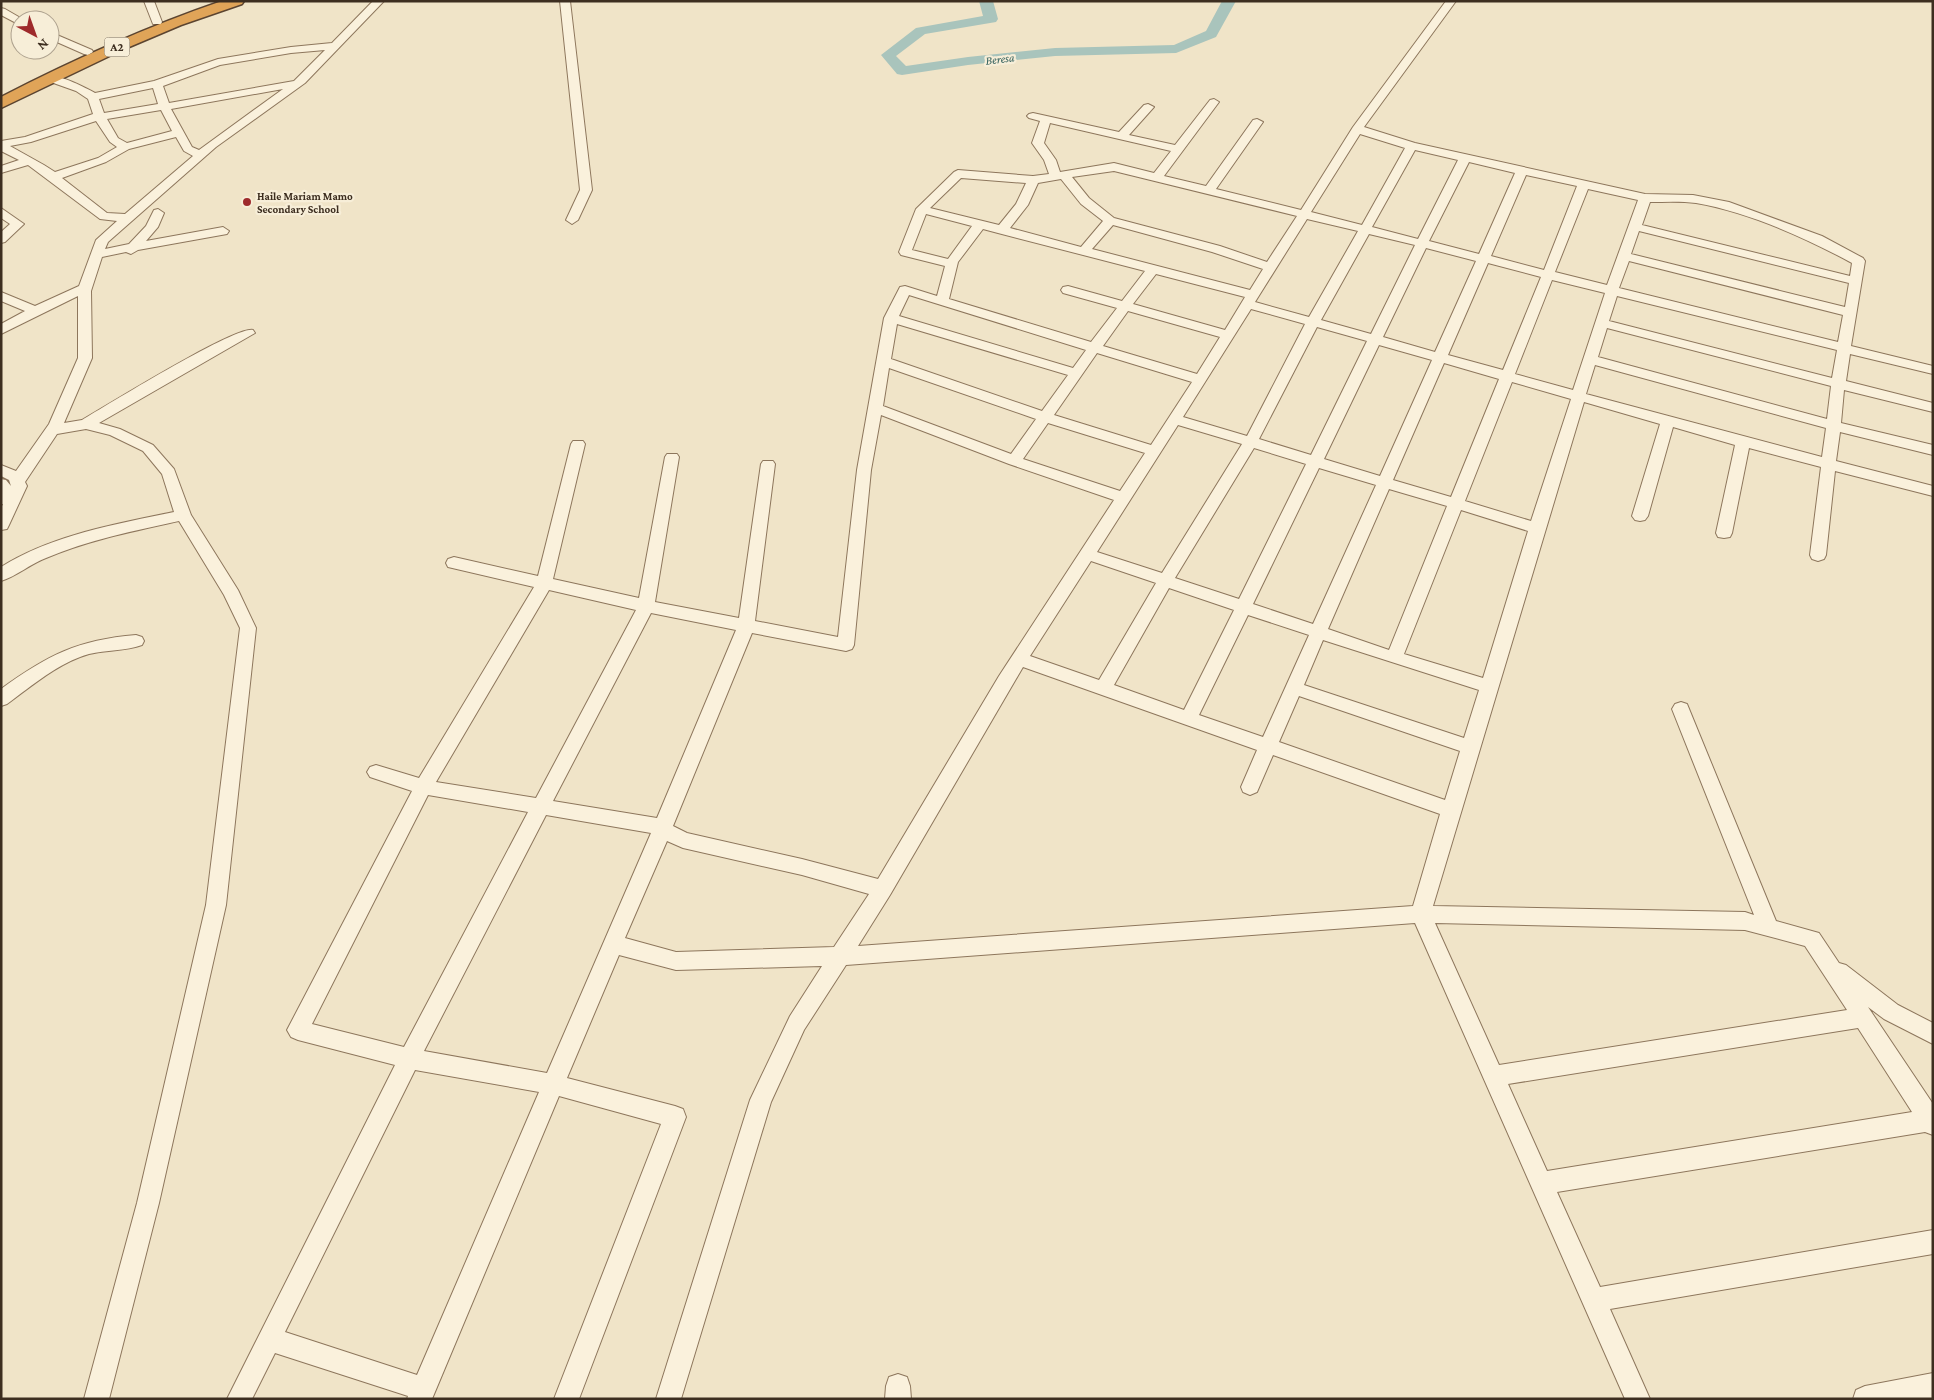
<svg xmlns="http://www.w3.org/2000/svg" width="1934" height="1400" font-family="'Crimson Pro',serif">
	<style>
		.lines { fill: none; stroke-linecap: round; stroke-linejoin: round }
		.river { fill: #a9c4bc; fill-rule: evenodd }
		.minor-casing { stroke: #8d765c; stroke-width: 2 }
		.highway-casing { stroke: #5b4430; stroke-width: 3 }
		.minor { fill: #faf1dc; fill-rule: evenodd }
		.highway { fill: #e0a458; fill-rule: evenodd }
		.poi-dot { fill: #9e2a2b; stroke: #f7eed8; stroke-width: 2 }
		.labels { text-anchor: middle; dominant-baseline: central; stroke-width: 4.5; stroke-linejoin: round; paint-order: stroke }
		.far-poi-label { font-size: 11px; font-weight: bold; fill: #3d2e20; stroke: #f7eed8; text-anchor: start }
		.shield { fill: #f7eed8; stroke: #756857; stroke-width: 1 }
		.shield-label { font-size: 12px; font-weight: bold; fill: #3d2e20 }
		.far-water-label { font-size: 12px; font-style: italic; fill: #2f5d5a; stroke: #f7eed8 }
	</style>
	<rect width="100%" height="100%" fill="#f0e4c8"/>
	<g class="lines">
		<path class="river" d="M 979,1 L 993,1 L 998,19 L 996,22 L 925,34 L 896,56 L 906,66 L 968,57 L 1055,48 L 1174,45 L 1206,31 L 1222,1 L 1236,1 L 1216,37 L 1176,53 L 1055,56 L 968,65 L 902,75 L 897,74 L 881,55 L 916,28 L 983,16 Z"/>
		<defs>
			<path id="minor" d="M 144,1 L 154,1 L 162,22 L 161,24 L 153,24 Z
				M 373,1 L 384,1 L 305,83 L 216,147 L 108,242 L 105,249 L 129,244 L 146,226 L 154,210 L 158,209 L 164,213 L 158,227 L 146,241 L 223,227 L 229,231 L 227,234 L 138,250 L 131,254 L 126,252 L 102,257 L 91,291 L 92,358 L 64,423 L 82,420 C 106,406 235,326 253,330 L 255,333 L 99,423 L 120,429 L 153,445 L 174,469 L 191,515 L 238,590 L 256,628 L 226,905 L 159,1203 L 109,1399 L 84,1399 L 137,1203 L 206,905 L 240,628 L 224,595 L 179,521 C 134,531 88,540 46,558 C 30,564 17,576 1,581 L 1,567 C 52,535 116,524 174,512 L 162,474 L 143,451 L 110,435 L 86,429 L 57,434 L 25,482 L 27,486 L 9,525 L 7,529 L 1,530 L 1,508 L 3,504 L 1,504 L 1,479 L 6,480 L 11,486 L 9,480 L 1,476 L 1,465 L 16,471 L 49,424 L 78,358 L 78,296 L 1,334 L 1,324 L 25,311 L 1,301 L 1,292 L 35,306 L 79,286 L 96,240 L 117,221 L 100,219 L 28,165 L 1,173 L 1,166 L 19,160 L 1,151 L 1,141 L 25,137 L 93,114 L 88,99 L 76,91 L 45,80 L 44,78 L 45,76 C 57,73 84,87 95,93 L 154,81 L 218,59 L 291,47 L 332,43 ZM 325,50 L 294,81 L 169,103 L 163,86 L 220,65 L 291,53 ZM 153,88 L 158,104 L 104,113 L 99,99 ZM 283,89 L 199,150 L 192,147 L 171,109 ZM 161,110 L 172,131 L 127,143 L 118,138 L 107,119 ZM 96,121 L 110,142 L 117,147 L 98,158 L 55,172 L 44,165 L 10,146 L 31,142 ZM 176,137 L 184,151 L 193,156 L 125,214 L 107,213 L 62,178 L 106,162 L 129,149 Z
				M 560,1 L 570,1 L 592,190 L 578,220 L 572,224 L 566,220 L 580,190 Z
				M 1446,1 L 1456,1 L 1364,127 L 1415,143 L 1645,194 L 1693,195 L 1729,202 L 1822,236 L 1863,258 L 1865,261 L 1851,346 L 1933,366 L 1933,374 L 1850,354 L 1846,381 L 1933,403 L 1933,412 L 1844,390 L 1841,423 L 1933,445 L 1933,455 L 1840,432 L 1836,461 L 1933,486 L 1933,496 L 1835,471 L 1826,555 L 1824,559 L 1818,561 L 1812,559 L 1810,555 L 1821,467 L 1749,448 L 1732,533 L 1730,537 L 1724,538 L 1718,537 L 1716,533 L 1735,445 L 1673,427 L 1648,516 L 1645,520 L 1640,521 L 1635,520 L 1632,516 L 1660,424 L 1584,402 L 1433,906 L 1745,912 L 1754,915 L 1672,709 L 1675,704 L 1681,702 L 1687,704 L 1776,921 L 1819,933 L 1839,963 L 1846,965 L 1898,1005 L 1933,1023 L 1933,1044 L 1884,1019 L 1868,1007 L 1933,1104 L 1933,1135 L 1925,1132 L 1557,1192 L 1600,1287 L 1933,1230 L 1933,1254 L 1610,1309 L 1650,1399 L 1625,1399 L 1415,923 L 846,965 L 804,1030 L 771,1102 L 681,1399 L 656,1399 L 750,1100 L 790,1016 L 822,966 L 676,970 L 619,955 L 567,1078 L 675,1106 L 683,1109 L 686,1117 L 579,1399 L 554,1399 L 661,1124 L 559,1096 L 432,1399 L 407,1399 L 408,1396 L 275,1353 L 252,1399 L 227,1399 L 395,1065 L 298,1040 L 291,1037 L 287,1030 L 412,791 L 370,777 L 367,772 L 370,767 L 376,765 L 419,778 L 534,587 L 448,567 L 446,563 L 448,559 L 454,557 L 538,576 L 571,444 L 573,441 L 583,441 L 585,444 L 553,579 L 639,598 L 665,457 L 667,454 L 677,454 L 679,457 L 655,602 L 739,618 L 761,464 L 763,461 L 773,461 L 775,464 L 755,621 L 838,637 L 857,470 L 884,318 L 900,287 L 905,286 L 937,296 L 945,266 L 901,255 L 899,252 L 916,209 L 954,172 L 958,170 L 1033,176 L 1049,174 L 1044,160 L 1032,143 L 1040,121 L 1029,118 L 1027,116 L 1029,114 L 1033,113 L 1119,132 L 1144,105 L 1148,104 L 1154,107 L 1129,135 L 1175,145 L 1210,100 L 1214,99 L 1219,102 L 1164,176 L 1206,186 L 1253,120 L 1257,119 L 1263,122 L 1216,189 L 1301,210 L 1353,127 ZM 1050,123 L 1171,151 L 1154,173 L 1114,163 L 1060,172 L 1056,160 L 1044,143 ZM 1360,134 L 1405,148 L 1362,225 L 1311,212 ZM 1415,150 L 1458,160 L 1418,239 L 1372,227 ZM 1469,162 L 1515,173 L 1479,254 L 1429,241 ZM 1114,171 L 1297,216 L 1267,262 L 1220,246 L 1114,218 L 1089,198 L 1072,177 ZM 1526,175 L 1577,186 L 1544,270 L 1491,256 ZM 961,178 L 1026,183 L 1016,204 L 999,225 L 930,208 ZM 1061,179 L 1081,204 L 1103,221 L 1081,247 L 1010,228 L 1028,205 L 1038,183 ZM 1588,189 L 1638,200 L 1607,285 L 1555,272 ZM 1650,202 C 1665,202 1681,201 1696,203 C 1748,212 1806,238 1852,263 L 1850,276 L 1642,225 ZM 926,214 L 972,226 L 948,259 L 912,250 ZM 1307,219 L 1358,231 L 1309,317 L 1255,302 ZM 1113,225 L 1212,252 L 1263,269 L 1250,290 L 1092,249 ZM 983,229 L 998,233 L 1145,271 L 1122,301 L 1068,286 L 1063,287 L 1061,290 L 1063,293 L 1117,308 L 1091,342 L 949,299 L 958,262 ZM 1639,231 L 1849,283 L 1845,307 L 1631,254 ZM 1369,234 L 1415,245 L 1371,334 L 1321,320 ZM 1426,248 L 1476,261 L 1435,352 L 1383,337 ZM 1629,261 L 1843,315 L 1838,342 L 1619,288 ZM 1488,263 L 1541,277 L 1503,370 L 1448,355 ZM 1156,274 L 1245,297 L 1225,330 L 1133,304 ZM 1552,280 L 1605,293 L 1573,390 L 1515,374 ZM 909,295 L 1086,350 L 1073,368 L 899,316 ZM 1617,296 L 1837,350 L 1832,378 L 1609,321 ZM 1251,309 L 1305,324 L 1247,436 L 1183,417 ZM 1128,311 L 1220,337 L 1197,374 L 1103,346 ZM 897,324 L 1068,375 L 1042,411 L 891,359 ZM 1317,327 L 1367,341 L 1311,455 L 1259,439 ZM 1607,328 L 1831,386 L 1827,419 L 1598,357 ZM 1379,345 L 1432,360 L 1380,476 L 1324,459 ZM 1097,353 L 1192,382 L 1151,445 L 1054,415 ZM 1444,363 L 1499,379 L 1451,497 L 1393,480 ZM 1595,365 L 1826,428 L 1822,457 L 1586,394 ZM 889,368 L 1036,419 L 1011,454 L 883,406 ZM 1512,382 L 1571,399 L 1531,521 L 1465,501 ZM 881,415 L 1009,464 L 1114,500 L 999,676 L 878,879 L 802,859 L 687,833 L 673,826 L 752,633 L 846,651 L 852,649 L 854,645 L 871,470 ZM 1048,423 L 1145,453 L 1120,491 L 1023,459 ZM 1178,425 L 1242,444 L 1162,573 L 1097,552 ZM 1254,448 L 1306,464 L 1239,599 L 1175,578 ZM 1319,468 L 1376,485 L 1313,624 L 1253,604 ZM 1389,489 L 1447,506 L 1389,650 L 1328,629 ZM 1461,510 L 1528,531 L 1483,678 L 1404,654 ZM 1091,561 L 1156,583 L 1099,680 L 1030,656 ZM 1169,588 L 1234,610 L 1184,710 L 1114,685 ZM 549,590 L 636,610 L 536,798 L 436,782 ZM 651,613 L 736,630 L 657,818 L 553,801 ZM 1248,615 L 1309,635 L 1263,737 L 1199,715 ZM 1323,640 L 1479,690 L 1464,738 L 1304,685 ZM 1023,667 L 1257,750 L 1241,787 L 1243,792 L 1250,795 L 1257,792 L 1273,755 L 1440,814 L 1413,906 L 858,946 L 890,895 ZM 1299,696 L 1460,751 L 1445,800 L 1279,742 ZM 428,795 L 528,812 L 404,1047 L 312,1024 ZM 546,815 L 651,833 L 547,1073 L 424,1051 ZM 667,841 L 683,848 L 802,875 L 869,894 L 834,947 L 676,952 L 625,938 ZM 1435,923 L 1745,930 L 1805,946 L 1847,1010 L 1499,1065 ZM 1858,1028 L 1912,1112 L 1547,1171 L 1508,1084 ZM 415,1070 L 539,1092 L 417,1375 L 285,1332 Z
				M 1,8 L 5,9 L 24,20 L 20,20 L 20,25 L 1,15 Z
				M 50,32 L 92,50 L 93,52 L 88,55 L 84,54 L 50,39 Z
				M 1,208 L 24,224 L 5,242 L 1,243 L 1,232 L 10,224 L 1,218 Z
				M 136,635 L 142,637 L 144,641 L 142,645 C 125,651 106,650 89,654 C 58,663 33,685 7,704 L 1,706 L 1,689 C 48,655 77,640 136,635 Z
				M 1933,1373 L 1933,1398 L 1853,1399 L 1856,1390 L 1865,1386 Z
				M 898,1374 L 907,1377 L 910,1386 L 911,1399 L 885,1399 L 886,1386 L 889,1377 Z"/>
			<path id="highway" d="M 222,1 L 244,1 L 242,4 L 181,25 L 122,50 L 1,108 L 1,97 C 73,60 146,27 222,1 Z"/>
		</defs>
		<use href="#minor" class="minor-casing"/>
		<use href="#highway" class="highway-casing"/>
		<use href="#minor" class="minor"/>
		<use href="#highway" class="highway"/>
	</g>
	<circle class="poi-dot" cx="247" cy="202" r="5"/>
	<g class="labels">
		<g class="far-poi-label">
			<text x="257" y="196">Haile Mariam Mamo<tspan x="257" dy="13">Secondary School</tspan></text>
		</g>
		<rect class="shield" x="104.5" y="37.5" width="25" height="19" rx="4"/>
		<g class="shield-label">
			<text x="117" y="47">A2</text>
		</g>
		<g class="far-water-label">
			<text transform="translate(1000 59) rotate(-7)">Beresa</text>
		</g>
	</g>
	<rect width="1934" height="1400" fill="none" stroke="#3d2e20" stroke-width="5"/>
	<g transform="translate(35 35) rotate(139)"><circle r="24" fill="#f7eed8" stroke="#ada18e"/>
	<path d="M0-4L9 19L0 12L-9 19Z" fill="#9e2a2b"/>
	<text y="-8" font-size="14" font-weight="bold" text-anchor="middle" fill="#3d2e20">N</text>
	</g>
</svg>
